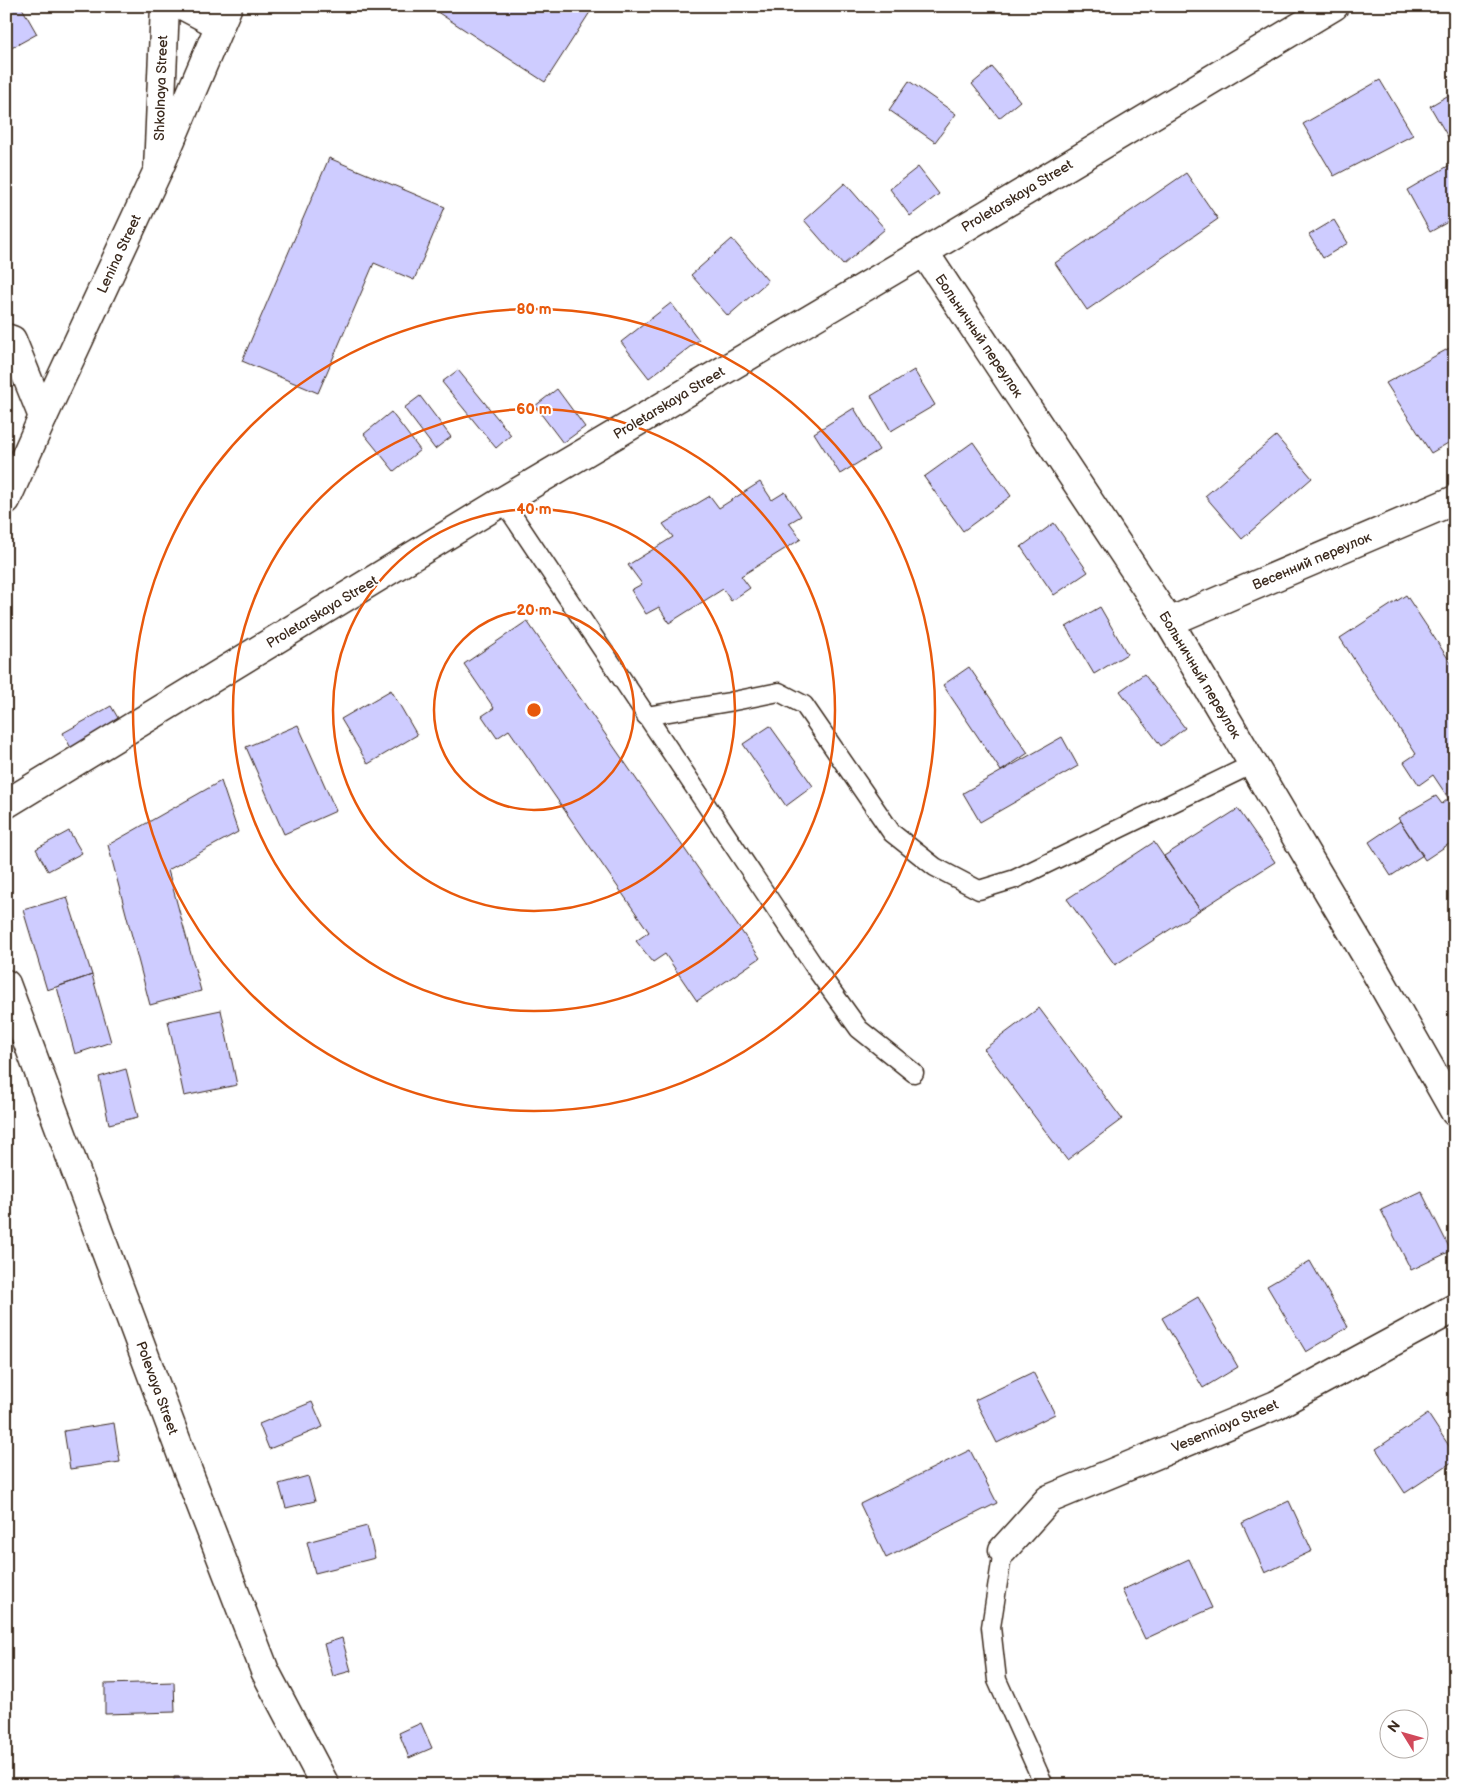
<svg xmlns="http://www.w3.org/2000/svg" width="1461" height="1791" font-family="'Balsamiq Sans',sans-serif">
	<style>
		.building { fill: #ceccff; stroke: #3b2a1e }
		.lines { fill: none; stroke-linecap: round; stroke-linejoin: round }
		.service-casing { stroke: #3b2a1e; stroke-width: 21 }
		.minor-casing { stroke: #3b2a1e; stroke-width: 31 }
		.tertiary-casing { stroke: #3b2a1e; stroke-width: 31 }
		.secondary-casing { stroke: #3b2a1e; stroke-width: 31 }
		.service { stroke: #fff; stroke-width: 18 }
		.minor { stroke: #fff; stroke-width: 28 }
		.tertiary { stroke: #fff; stroke-width: 28 }
		.secondary { stroke: #fff; stroke-width: 28 }
		.ring { fill: none; stroke: #e8590c; stroke-width: 2.5 }
		.labels { text-anchor: middle; dominant-baseline: central; stroke-width: 4; stroke-linejoin: round; paint-order: stroke }
		.street-label { font-size: 14px; fill: #3b2a1e; stroke: #fff }
		.centre { fill: #e8590c; stroke: #fff; stroke-width: 2.5 }
		.ring-label { font-size: 15px; text-anchor: middle; font-weight: bold; fill: #e8590c; stroke: #fff; stroke-width: 4; stroke-linejoin: round; paint-order: stroke }
	</style>
	<rect width="100%" height="100%" fill="#fff"/>
	<filter id="ink" filterUnits="userSpaceOnUse"><feTurbulence type="fractalNoise" baseFrequency=".02" numOctaves="2"/><feDisplacementMap in="SourceGraphic" scale="10" xChannelSelector="R" yChannelSelector="G"/><feConvolveMatrix kernelMatrix="1 2 1 2 8 2 1 2 1" color-interpolation-filters="sRGB"/></filter>
	<g filter="url(#ink)">
		<path class="building" d="M 6,6 L 21,6 L 37,34 L 6,51 Z
			M 428,6 L 588,6 L 592,9 L 545,82 Z
			M 992,67 L 1020,101 L 999,118 L 972,84 Z
			M 1380,80 L 1413,135 L 1334,176 L 1303,124 Z
			M 909,81 L 956,114 L 935,142 L 889,110 Z
			M 1454,92 L 1455,93 L 1455,149 L 1430,106 Z
			M 329,158 L 445,207 L 414,280 L 374,263 L 318,393 L 242,361 Z
			M 1455,162 L 1455,218 L 1430,232 L 1407,190 Z
			M 918,167 L 939,194 L 910,216 L 890,189 Z
			M 1186,173 L 1218,219 L 1087,310 L 1055,263 Z
			M 845,183 L 885,229 L 843,265 L 804,220 Z
			M 1334,220 L 1348,243 L 1323,258 L 1309,235 Z
			M 732,239 L 768,281 L 728,316 L 691,275 Z
			M 671,303 L 699,340 L 649,378 L 621,342 Z
			M 1455,345 L 1455,439 L 1431,453 L 1386,383 Z
			M 458,370 L 511,435 L 496,448 L 442,382 Z
			M 914,370 L 935,405 L 891,431 L 871,396 Z
			M 557,389 L 585,427 L 563,443 L 535,406 Z
			M 420,396 L 451,437 L 435,449 L 404,408 Z
			M 854,408 L 879,450 L 840,474 L 814,433 Z
			M 391,412 L 420,450 L 394,471 L 364,434 Z
			M 1276,436 L 1312,478 L 1242,539 L 1205,496 Z
			M 973,442 L 1011,496 L 963,531 L 924,477 Z
			M 760,482 L 772,500 L 785,492 L 801,516 L 789,523 L 801,539 L 741,576 L 750,588 L 731,601 L 723,589 L 669,623 L 659,607 L 646,614 L 631,590 L 642,584 L 628,565 L 673,537 L 663,524 L 710,496 L 719,508 Z
			M 1054,523 L 1088,572 L 1054,595 L 1021,547 Z
			M 1406,595 L 1455,669 L 1455,808 L 1433,775 L 1419,785 L 1404,762 L 1416,754 L 1340,638 Z
			M 1100,607 L 1127,654 L 1094,674 L 1066,627 Z
			M 527,621 L 760,958 L 697,1001 L 665,954 L 653,962 L 636,941 L 649,932 L 509,730 L 497,738 L 482,716 L 494,708 L 464,664 Z
			M 969,667 L 1028,753 L 1001,771 L 943,685 Z
			M 1144,674 L 1185,728 L 1161,746 L 1120,691 Z
			M 391,690 L 417,735 L 368,764 L 341,719 Z
			M 111,706 L 121,723 L 72,750 L 63,733 Z
			M 298,725 L 336,811 L 284,834 L 246,747 Z
			M 770,726 L 813,786 L 786,806 L 743,744 Z
			M 1062,737 L 1078,766 L 980,822 L 963,793 Z
			M 221,781 L 238,832 L 168,870 L 201,991 L 150,1005 L 108,845 Z
			M 1436,796 L 1442,804 L 1449,798 L 1455,808 L 1455,840 L 1425,860 L 1398,818 Z
			M 1238,809 L 1275,862 L 1200,910 L 1164,856 Z
			M 1400,821 L 1423,855 L 1391,876 L 1369,842 Z
			M 69,831 L 82,853 L 48,871 L 36,849 Z
			M 1154,842 L 1200,910 L 1115,965 L 1067,899 Z
			M 67,897 L 92,975 L 47,990 L 23,910 Z
			M 92,975 L 111,1042 L 75,1054 L 57,987 Z
			M 1039,1008 L 1122,1119 L 1067,1160 L 984,1049 Z
			M 221,1010 L 237,1085 L 184,1096 L 168,1021 Z
			M 126,1069 L 138,1117 L 109,1124 L 99,1077 Z
			M 1421,1191 L 1451,1251 L 1411,1270 L 1381,1210 Z
			M 1310,1261 L 1348,1327 L 1306,1352 L 1267,1286 Z
			M 1198,1297 L 1238,1367 L 1203,1388 L 1162,1318 Z
			M 1033,1372 L 1055,1414 L 997,1443 L 975,1400 Z
			M 312,1402 L 323,1427 L 269,1449 L 259,1424 Z
			M 1428,1414 L 1455,1455 L 1455,1460 L 1405,1493 L 1376,1449 Z
			M 114,1423 L 120,1462 L 70,1469 L 64,1431 Z
			M 970,1450 L 997,1503 L 886,1558 L 860,1504 Z
			M 308,1476 L 315,1501 L 286,1508 L 279,1484 Z
			M 1289,1501 L 1312,1551 L 1265,1573 L 1242,1523 Z
			M 367,1526 L 375,1558 L 315,1573 L 307,1542 Z
			M 1189,1559 L 1212,1608 L 1145,1639 L 1122,1590 Z
			M 342,1638 L 351,1671 L 333,1676 L 324,1644 Z
			M 174,1682 L 175,1712 L 105,1714 L 105,1684 Z
			M 421,1723 L 432,1748 L 409,1758 L 399,1733 Z
			M 174,1777 L 205,1777 L 205,1785 L 174,1785 Z"/>
		<g class="lines">
			<defs>
				<path id="service" d="M 503,501 L 818,972 L 859,1029 L 914,1073
					M 646,716 L 729,702 L 779,692 L 804,705 L 892,833 L 935,867 L 979,890 L 1015,879 L 1253,764
					M 1003,1550 L 991,1627 L 997,1680 L 1044,1785"/>
				<path id="minor" d="M 924,252 L 1169,622 L 1370,962 L 1455,1112
					M 6,338 L 12,340 L 43,417
					M 1169,622 L 1455,500
					M 6,804 L 503,501 L 924,252 L 1334,6
					M 6,984 L 184,1461 L 265,1671 L 325,1785
					M 1003,1550 L 1049,1499 L 1276,1405 L 1455,1308"/>
				<path id="tertiary" d="M 184,6 L 220,25
					M 159,168 L 228,6"/>
				<path id="secondary" d="M 6,500 L 43,417 L 158,170 L 165,6"/>
			</defs>
			<use href="#service" class="service-casing"/>
			<use href="#minor" class="minor-casing"/>
			<use href="#tertiary" class="tertiary-casing"/>
			<use href="#secondary" class="secondary-casing"/>
			<use href="#service" class="service"/>
			<use href="#minor" class="minor"/>
			<use href="#tertiary" class="tertiary"/>
			<use href="#secondary" class="secondary"/>
		</g>
	</g>
	<g class="ring">
		<circle cx="534" cy="710" r="100"/>
		<circle cx="534" cy="710" r="201"/>
		<circle cx="534" cy="710" r="301"/>
		<circle cx="534" cy="710" r="401"/>
	</g>
	<g class="labels">
		<g class="street-label">
			<text transform="translate(161 88) rotate(-88)">Shkolnaya Street</text>
			<text transform="translate(1017 196) rotate(-31)">Proletarskaya Street</text>
			<text transform="translate(119 254) rotate(-65)">Lenina Street</text>
			<text transform="translate(979 336) rotate(56)">Больничный переулок</text>
			<text transform="translate(669 403) rotate(-31)">Proletarskaya Street</text>
			<text transform="translate(1312 561) rotate(-23)">Весенний переулок</text>
			<text transform="translate(322 612) rotate(-31)">Proletarskaya Street</text>
			<text transform="translate(1200 675) rotate(59)">Больничный переулок</text>
			<text transform="translate(157 1388) rotate(70)">Polevaya Street</text>
			<text transform="translate(1225 1426) rotate(-23)">Vesenniaya Street</text>
		</g>
	</g>
	<circle cx="534" cy="710" r="8" class="centre"/>
	<g class="ring-label">
		<text x="534" y="314">80 m</text>
		<text x="534" y="414">60 m</text>
		<text x="534" y="514">40 m</text>
		<text x="534" y="615">20 m</text>
	</g>
	<rect width="1461" height="1791" fill="none" stroke="#fff" stroke-width="25"/>
	<rect x="12" y="12" width="1436" height="1766" fill="none" stroke="#3b2a1e" stroke-width="2" filter="url(#ink)"/>
	<g transform="translate(1404 1734) rotate(307)"><circle r="24" fill="#ffffff" stroke="#b1aaa5"/>
	<path d="M0-4L9 19L0 12L-9 19Z" fill="#d1495b"/>
	<text y="-8" font-size="14" font-weight="bold" text-anchor="middle" fill="#3b2a1e">N</text>
	</g>
</svg>
